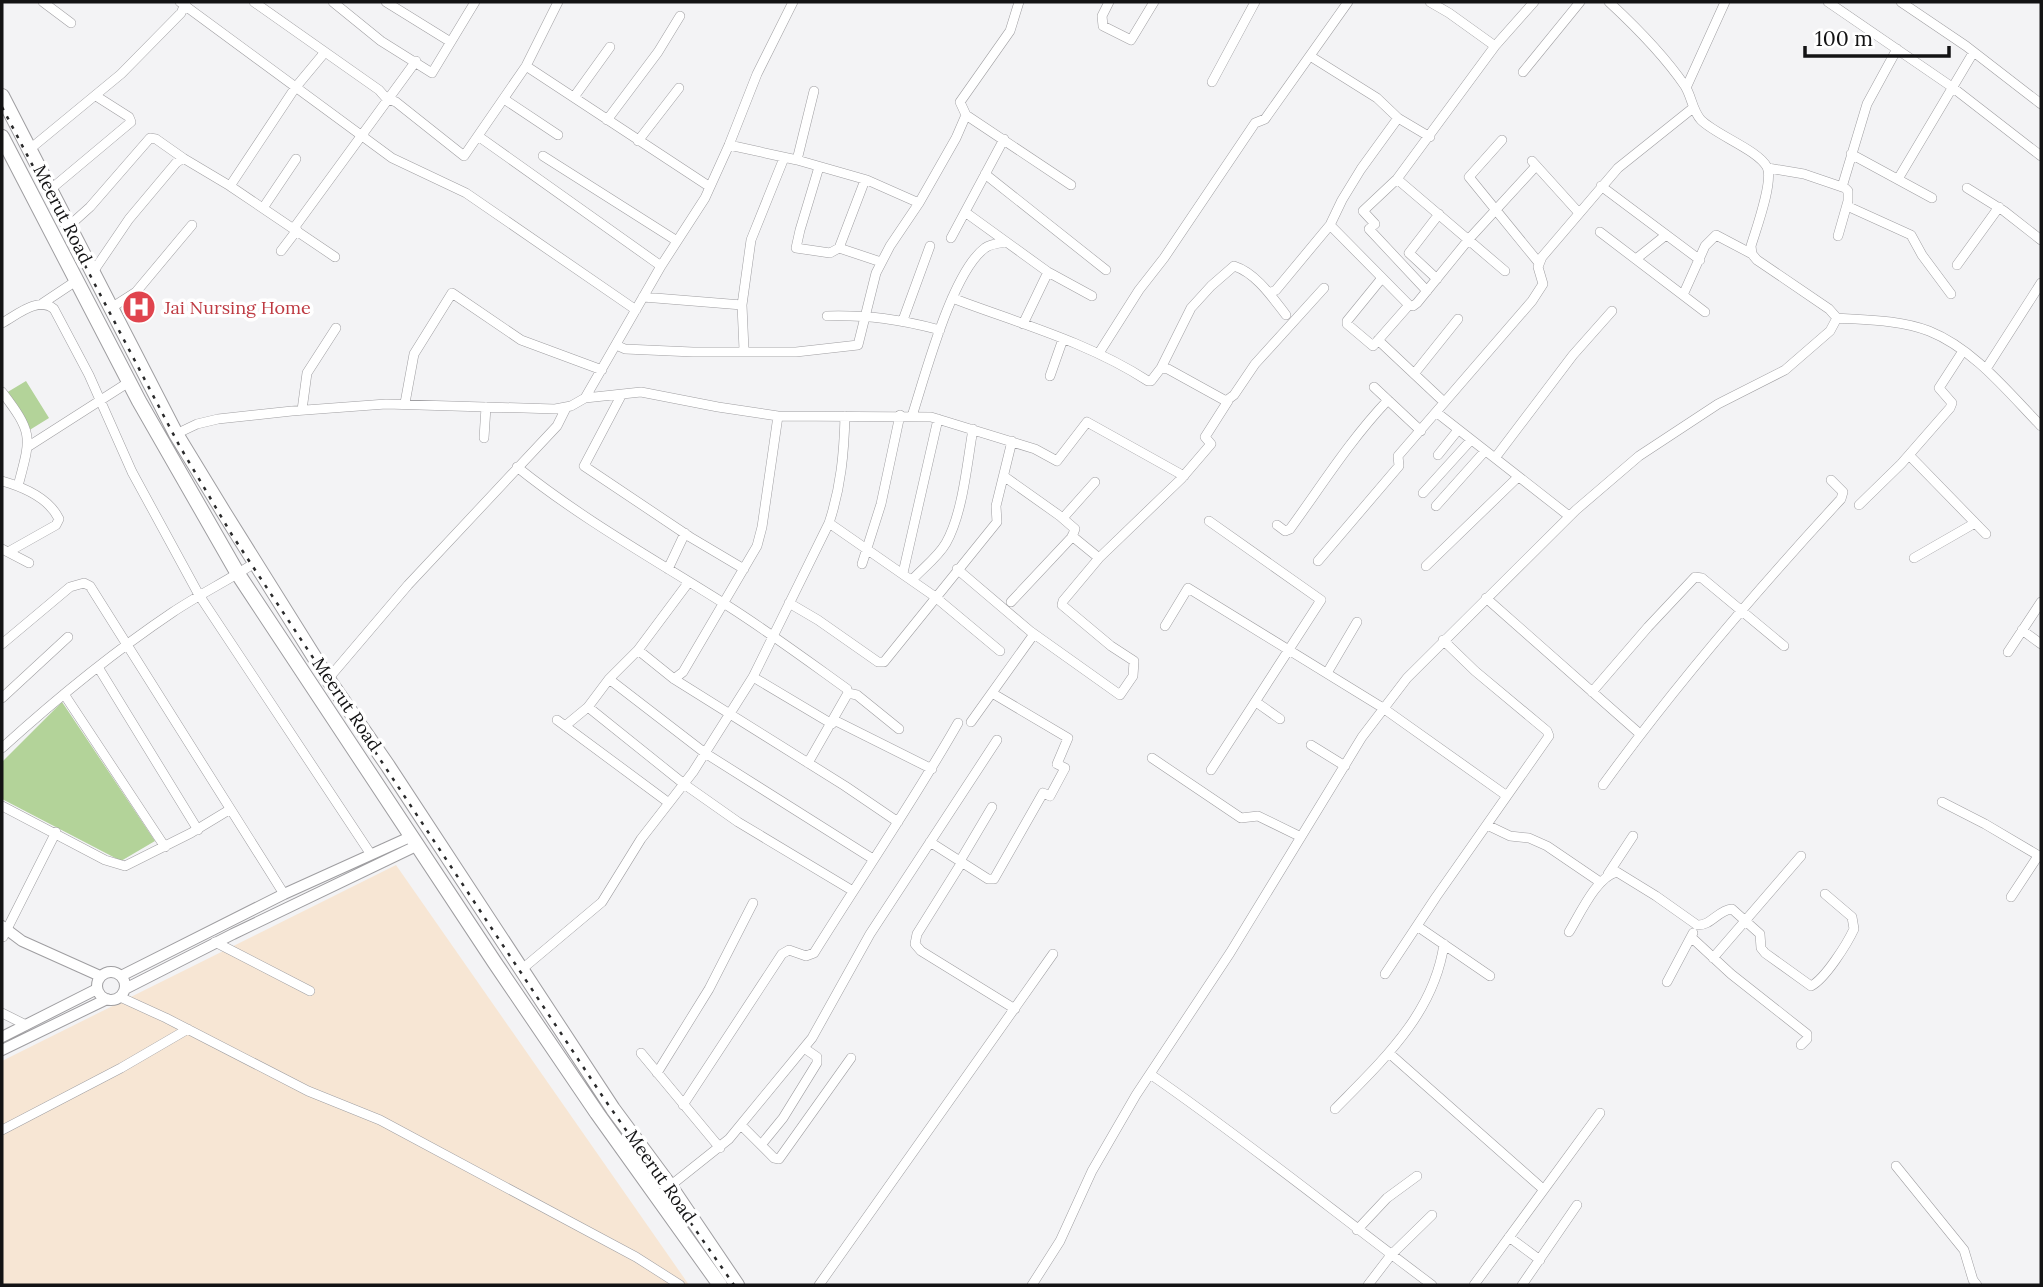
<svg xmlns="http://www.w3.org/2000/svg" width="2043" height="1287" font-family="Lora,serif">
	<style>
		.industrial { fill: #f7e6d4 }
		.green { fill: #b3d399 }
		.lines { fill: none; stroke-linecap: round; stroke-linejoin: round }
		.minor-casing { stroke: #9f9ea1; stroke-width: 10 }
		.tertiary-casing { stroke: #9f9ea1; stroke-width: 12 }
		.primary-casing { stroke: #9f9ea1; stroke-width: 16 }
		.minor { stroke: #fff; stroke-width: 9 }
		.tertiary { stroke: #fff; stroke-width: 10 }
		.primary { stroke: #fff; stroke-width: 14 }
		.rail { stroke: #2a2a2b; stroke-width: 2.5; stroke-dasharray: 3.5 7; stroke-linecap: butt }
		.labels { text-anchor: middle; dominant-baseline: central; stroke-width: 7; stroke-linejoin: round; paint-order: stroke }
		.street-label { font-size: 18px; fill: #131314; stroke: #fff }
		.health-label { font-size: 18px; fill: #be3a42; stroke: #fff; text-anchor: start }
	</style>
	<rect width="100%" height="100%" fill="#f3f3f5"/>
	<path class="industrial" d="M 396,865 L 689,1285 L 2,1285 L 2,1061 Z"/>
	<path class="green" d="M 26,381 L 49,418 L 28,431 L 6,393 Z
		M 62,702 L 155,841 L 121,861 L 2,799 L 2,762 Z"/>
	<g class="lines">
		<defs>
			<path id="minor" d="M 43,2 L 71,23
				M 180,2 L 392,158 L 466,193 L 636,310
				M 254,2 L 379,90 L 386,98 L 396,102 L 464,156 L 526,66 L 558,2
				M 333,2 L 381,41 L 432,73 L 475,2
				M 386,2 L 449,41
				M 1109,2 L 1102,16 L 1103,26 L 1131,40 L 1154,2
				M 1430,2 L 1449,13 L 1495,46
				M 1609,2 C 1636,27 1664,55 1685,86 C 1692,97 1692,110 1701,120 C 1716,135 1758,150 1767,167 C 1774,181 1756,229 1751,246 L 1752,254 L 1757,260 L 1829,309 L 1837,318
				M 1828,2 L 1952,87 L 2041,156
				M 1901,2 L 1966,46 L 2041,104
				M 1310,56 L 1377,98 L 1398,118 L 1430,137
				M 526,66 L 710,187
				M 1523,72 L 1580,2
				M 1212,82 L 1255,2
				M 1686,88 L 1725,2
				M 574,97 L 610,47
				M 504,99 L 558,135
				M 966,115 L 1071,185
				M 607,120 L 658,52 L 680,16
				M 478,136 L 661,266
				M 1502,140 L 1469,177 L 1539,263
				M 638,141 L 679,88
				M 729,145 L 797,160 L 867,180 L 919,203
				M 30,149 L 121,74 L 181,13 L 186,2
				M 1851,154 L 1932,198
				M 543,156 L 677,241
				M 797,160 L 814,91
				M 1532,161 L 1579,213
				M 819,167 L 800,230 L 796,248 L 830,253 L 839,248 L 881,262
				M 1768,168 L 1804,174 L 1845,188 L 1848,191 L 1848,201 L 1838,236
				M 985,174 L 1106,270
				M 1397,179 L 1505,271
				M 1898,179 L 1973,53
				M 230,186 L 295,88 L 325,52
				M 1601,186 L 1700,260
				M 1842,187 L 1867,104 L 1897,49
				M 1967,188 L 2004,211 L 2041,240
				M 51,189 L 131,122 L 129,117 L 96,96
				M 1847,206 L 1911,235 L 1922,255 L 1951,294
				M 263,208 L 296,159
				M 965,212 L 1048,272 L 1092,296
				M 70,225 L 90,207 L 150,138 L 156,139 L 183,158
				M 1330,225 L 1409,305
				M 294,228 L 416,61
				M 1600,232 L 1705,312
				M 951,238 L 1004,139
				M 839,248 L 865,180
				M 281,251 L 297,230
				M 1636,259 L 1666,235
				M 1957,265 L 1999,207
				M 93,272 L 129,219 L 176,163 L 183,158 L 230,186 L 335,257
				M 1382,278 L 1347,321 L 1347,324 L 1373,346 L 1409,305 L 1413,306 L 1417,303 L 1469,239 L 1536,166
				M 1437,279 L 1409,253 L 1439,214
				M 1427,291 L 1369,229 L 1375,224 L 1363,211 L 1397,179 L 1495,46 L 1534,2
				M 1269,293 L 1276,290 L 1330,225 L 1342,200 L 1361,169 L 1398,118
				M 1683,295 L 1705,246 L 1716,235 L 1752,254
				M 643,297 L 742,305
				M 952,298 C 1018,323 1088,342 1148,381 L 1151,381 L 1161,368 L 1168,369 L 1226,401 L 1234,395 L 1255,364 L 1324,288
				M 43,303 L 76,281
				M 111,308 L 136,292 L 192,225
				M 827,316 C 869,315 899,319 940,330
				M 1837,318 C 1867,320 1900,320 1929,331 C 1974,349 2008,392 2041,426
				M 903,320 L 930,246
				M 2,323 C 17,315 38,296 54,309 L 89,375 L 132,472 L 199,595 L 370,853
				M 1023,324 L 1048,272
				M 1378,340 L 1444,402
				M 616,345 L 625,349 L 693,352 L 796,352 L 858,345 L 876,273 L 890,246 L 919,203 L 956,138 L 966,115 L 960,102 L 1010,31 L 1019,2
				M 744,350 L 742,305 L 751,240 L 784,158
				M 1099,353 L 1139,290 L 1164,258 L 1255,123 L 1265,119 L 1348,2
				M 1161,368 L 1191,308 L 1211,286 L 1234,266 C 1256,273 1272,297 1286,315
				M 1986,369 L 2041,283
				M 1414,374 L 1458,319
				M 1050,376 L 1063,339
				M 1374,387 L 1421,431
				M 2,392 C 34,434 31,437 18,486
				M 622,394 L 584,466 L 690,537 L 744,569
				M 585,398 L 641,392 L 718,407 L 778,416 L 931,417 L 1035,449 L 1057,461 L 1087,422 L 1184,476
				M 405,403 L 414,354 L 452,293 L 521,340 L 602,370
				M 302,410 L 307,373 L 336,328
				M 1436,412 L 1569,516
				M 912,416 C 925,376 952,272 985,248 C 990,244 1000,243 1006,242
				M 176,434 L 197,424 L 218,419 L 292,411 L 386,404 L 555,409 L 571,406 L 585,398 L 661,266 L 705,198 L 729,145 L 757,74 L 793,2
				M 484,438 L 486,407
				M 29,446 L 129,382
				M 1438,455 L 1458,430
				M 1909,455 L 1986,534
				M 1495,458 L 1573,355 L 1612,311
				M 517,467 C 583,520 657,561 728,606 C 769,632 808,661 847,689 L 848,693 L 808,763
				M 1005,477 L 1060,516 L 1075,529 L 1072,537 L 1011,602
				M 2,481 C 23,487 49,498 59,519 L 56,525 L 8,552
				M 1423,493 L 1471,440
				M 1859,505 L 1901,464 L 1950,408 L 1952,403 L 1939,388 L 1963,351
				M 1436,506 L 1485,451
				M 1063,518 L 1095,482
				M 1209,521 L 1321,600 L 1211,770
				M 829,523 L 934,596 L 1000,651
				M 1277,525 L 1285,531 L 1290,529 C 1322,485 1350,440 1388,400
				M 1072,536 L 1099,558
				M 2,549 L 29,563
				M 1914,558 L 1975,523
				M 1318,561 L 1399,466 L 1398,456 L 1532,301 L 1543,284 L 1538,267 L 1542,257 L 1618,168 L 1693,108
				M 862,564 L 881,504 L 900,415
				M 1426,566 L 1518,477
				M 668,569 L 685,533
				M 957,569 L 1030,631 L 1120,695 L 1133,676 L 1134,661 L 1111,646 L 1062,605 L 1063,601 L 1099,558 L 1181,479 L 1211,444 L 1205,437 L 1228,401
				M 903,573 L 938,419
				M 912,580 C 923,568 938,557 946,543 C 963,513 967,463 973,429
				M 1486,598 L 1640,734
				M 789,603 L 818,620 L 878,662 L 884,662 L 997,522 L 996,506 L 1012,441
				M 1165,626 L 1188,588 L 1383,708 L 1507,796
				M 2022,630 L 2041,644
				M 2,644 L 70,587 L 84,583 L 90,586 L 284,894
				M 638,650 L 674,679 L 845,786 L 898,822
				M 2008,652 L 2041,602
				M 98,667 L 198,830
				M 1327,673 L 1357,622
				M 753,677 L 832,724
				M 328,679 L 408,585 L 557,426 L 566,408
				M 609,679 L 705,753 L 873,859
				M 674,679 L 683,672 L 757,546 L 762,527 L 778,416
				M 1592,692 L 1648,627 L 1695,577 L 1702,578 L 1784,646
				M 848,693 L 857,695 L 899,729
				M 64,694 L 165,847
				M 2,698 L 68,637
				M 1256,702 L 1280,719
				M 588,707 L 684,784 L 738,822 L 853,891
				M 557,720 L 669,803
				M 834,720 L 932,769
				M 971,722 L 1034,634
				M 565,726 L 588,707 L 609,679 L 638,650 L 688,583
				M 1311,745 L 1345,766
				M 2,748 C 56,699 112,653 173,612 C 200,594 229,580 256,562
				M 1152,758 L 1241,818 L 1258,816 L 1301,837
				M 1603,785 C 1676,684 1757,590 1841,499 L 1843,492 L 1831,480
				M 1942,802 L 1985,824 L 2041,857
				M 2,806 L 105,860 L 125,866 L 191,833 L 229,810
				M 1487,825 L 1510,836 L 1529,838 L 1547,846 L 1600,882
				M 930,842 L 988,879 L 994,879 L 1043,793 L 1050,796 L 1065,768 L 1057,764 L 1068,738 L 992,693
				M 960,861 L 992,807
				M 962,862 L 917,934 L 915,944 L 921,951 L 1015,1009
				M 1608,874 L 1633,836
				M 2011,897 L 2038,856
				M 1417,926 L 1490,976
				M 1569,932 C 1580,914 1597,876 1617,872 L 1656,896 L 1697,925 C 1711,926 1718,910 1732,909 L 1760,934 L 1761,948 L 1765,953 L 1811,986 C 1825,979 1847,944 1854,929 L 1852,917 L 1825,894
				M 3,937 L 56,832
				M 1691,937 L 1731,974 L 1807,1034 L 1807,1039 L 1801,1045
				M 215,942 L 310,991
				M 1713,958 L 1801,856
				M 521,970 L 602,902 L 641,839 L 693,772 L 753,677 L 829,523 C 841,487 844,453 845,416
				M 1385,974 L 1436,897 L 1549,736 L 1547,731 L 1475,671 L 1443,640
				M 1667,982 L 1693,933
				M 120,997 L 166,1018 L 308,1091 L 380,1120 L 636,1257 L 680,1285
				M 2,1013 L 26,1025
				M 641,1053 L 720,1148
				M 1389,1053 L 1543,1189
				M 657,1073 L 709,989 L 753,903
				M 1150,1074 C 1247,1141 1338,1215 1432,1285
				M 683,1105 L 782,954 L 789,950 L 806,956 L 814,953 C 862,876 913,802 958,723
				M 1335,1109 C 1382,1061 1434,1014 1444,944
				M 741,1125 L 774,1158 L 779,1159 L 851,1058
				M 2,1130 L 121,1068 L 188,1029
				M 761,1145 L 783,1118 L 817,1063 L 817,1057 L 804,1048
				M 1896,1166 L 1964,1250 L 1973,1280 L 1977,1285
				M 670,1186 L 729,1139 L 812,1038 L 870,934 L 997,740
				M 1357,1230 L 1387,1198 L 1417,1176
				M 1509,1237 L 1540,1260
				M 819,1285 L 1053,954
				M 1032,1285 L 1060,1241 L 1092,1171 L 1136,1095 L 1230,953 L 1362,737 L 1407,678 L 1576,510 L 1639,456 L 1718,404 L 1785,370 L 1830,331 L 1837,318
				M 1368,1285 L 1391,1255 L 1432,1215
				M 1474,1285 L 1600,1113
				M 1522,1285 L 1577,1205"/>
			<path id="tertiary" d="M 2,926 L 22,941 L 100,976
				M97 986a14 14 0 1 1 28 0a14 14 0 1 1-28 0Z
				M 121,976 L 284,894 L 410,837
				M 125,989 L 233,934 L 416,846
				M 2,1037 L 97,989
				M 2,1050 L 107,999"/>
			<path id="primary" d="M 2,96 L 176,434 L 226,516 L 328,679 L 388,766 L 613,1109 L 670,1186 L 737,1285
				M 2,137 L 139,401 L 238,574 L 495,963 L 597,1113 L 720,1285"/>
		</defs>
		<use href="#minor" class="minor-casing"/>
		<use href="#tertiary" class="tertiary-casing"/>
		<use href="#primary" class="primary-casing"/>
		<use href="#minor" class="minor"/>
		<use href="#tertiary" class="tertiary"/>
		<use href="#primary" class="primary"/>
		<path class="rail" d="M 2,107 L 179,445 L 232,535 L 605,1100 L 734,1285"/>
	</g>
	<defs>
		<symbol id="hospital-disc" viewBox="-11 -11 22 22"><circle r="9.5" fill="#e0444e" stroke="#fff"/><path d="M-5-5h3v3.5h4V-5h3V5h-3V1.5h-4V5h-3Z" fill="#fff"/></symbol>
	</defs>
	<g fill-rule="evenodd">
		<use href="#hospital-disc" x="120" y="288" width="38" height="38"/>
	</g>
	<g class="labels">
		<g class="street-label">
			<text transform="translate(63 214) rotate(63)">Meerut Road</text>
			<text transform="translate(347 704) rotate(56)">Meerut Road</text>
			<text transform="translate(661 1176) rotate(55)">Meerut Road</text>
		</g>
		<g class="health-label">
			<text x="164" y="307">Jai Nursing Home</text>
		</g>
	</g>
	<rect width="2043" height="1287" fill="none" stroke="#131314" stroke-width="7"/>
	<path d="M1805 46v10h144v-10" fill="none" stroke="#131314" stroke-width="3.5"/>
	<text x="1815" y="46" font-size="21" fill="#131314" stroke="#ffffff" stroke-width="5" paint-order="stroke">100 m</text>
</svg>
